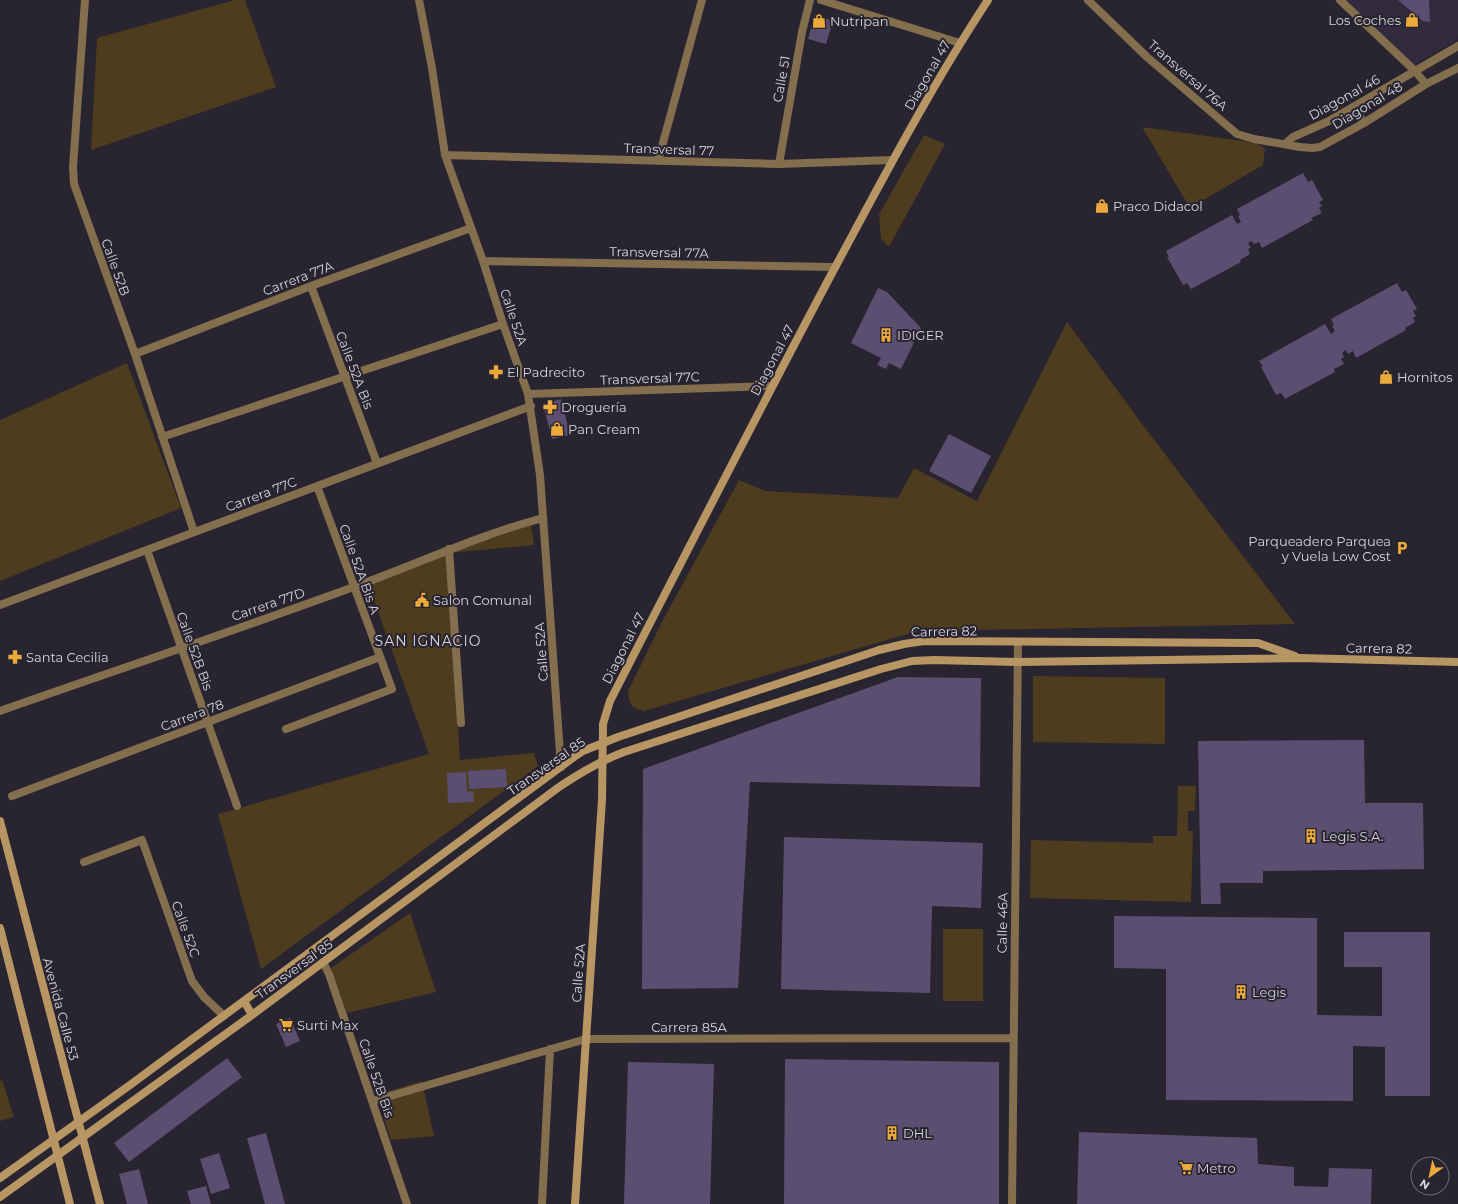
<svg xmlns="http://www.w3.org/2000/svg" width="1458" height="1204" font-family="Montserrat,sans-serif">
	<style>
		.built { fill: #312b3d }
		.green { fill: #4e3c1f }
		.building { fill: #5b4f71 }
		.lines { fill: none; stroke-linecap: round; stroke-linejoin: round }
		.street { stroke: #836e4e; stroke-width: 8 }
		.secondary { stroke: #b89663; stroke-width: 8 }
		.labels { text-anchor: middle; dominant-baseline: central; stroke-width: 4; stroke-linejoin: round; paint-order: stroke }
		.poi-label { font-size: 13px; fill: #d7d4dd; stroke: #282430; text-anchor: start }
		.street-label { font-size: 13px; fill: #d7d4dd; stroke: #282430 }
		.neighbourhood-label { font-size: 14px; letter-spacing: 1px; fill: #d7d4dd; stroke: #282430 }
	</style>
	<rect width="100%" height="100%" fill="#282430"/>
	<path class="built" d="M 1345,0 L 1458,0 L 1458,39 L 1413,65 Z"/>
	<path class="green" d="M 235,0 L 245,0 L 276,87 L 91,150 L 97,38 Z
		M 1142,127 L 1257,143 L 1265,149 L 1263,165 L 1190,208 Z
		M 924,135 L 945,144 L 889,247 L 881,239 L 879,214 Z
		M 1067,322 L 1142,424 L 1295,624 L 918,631 L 644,711 C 631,708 629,705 628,691 L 662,622 L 739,480 L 765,491 L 898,498 L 914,468 L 977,501 Z
		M 127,363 L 181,508 L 0,581 L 0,420 Z
		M 531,525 L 534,545 L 449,553 L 460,760 L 534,753 L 538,766 L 261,969 L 218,814 L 429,754 L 368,584 L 449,553 Z
		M 1033,676 L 1165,678 L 1165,744 L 1033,742 Z
		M 1178,786 L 1196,786 L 1195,811 L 1188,811 L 1188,831 L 1193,831 L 1191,902 L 1030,898 L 1031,840 L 1153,843 L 1153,836 L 1177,836 Z
		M 410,913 L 436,992 L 347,1013 L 331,968 Z
		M 943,929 L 983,929 L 983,1001 L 943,1001 Z
		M 2,1080 L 14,1117 L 0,1121 L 0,1081 Z
		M 422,1081 L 434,1136 L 391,1140 L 376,1095 Z"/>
	<path class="building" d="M 1398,0 L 1429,0 L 1430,22 L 1423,21 Z
		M 815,15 L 833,21 L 826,44 L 808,39 Z
		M 1303,173 L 1308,182 L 1312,180 L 1323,200 L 1319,202 L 1322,206 L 1319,208 L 1322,213 L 1311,218 L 1313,220 L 1262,248 L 1259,242 L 1254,244 L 1252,241 L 1248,243 L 1251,248 L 1248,249 L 1250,254 L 1240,260 L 1241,262 L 1191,289 L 1187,283 L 1183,285 L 1167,257 L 1169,257 L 1166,251 L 1232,215 L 1237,224 L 1241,222 L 1238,216 L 1240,215 L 1237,209 Z
		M 1397,283 L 1402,292 L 1406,290 L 1417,309 L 1413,311 L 1416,316 L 1413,318 L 1415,322 L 1405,328 L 1406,330 L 1356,358 L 1353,351 L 1348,354 L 1346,350 L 1342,353 L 1344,357 L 1341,359 L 1344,364 L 1334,369 L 1335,372 L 1285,399 L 1281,393 L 1276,395 L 1261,367 L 1263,366 L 1259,361 L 1325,324 L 1331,334 L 1335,331 L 1332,326 L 1334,325 L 1331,319 Z
		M 878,288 L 887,292 L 921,328 L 901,369 L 889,363 L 886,369 L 877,365 L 881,358 L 851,343 Z
		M 561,399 L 570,435 L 552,439 L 543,404 Z
		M 949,434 L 991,456 L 971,493 L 929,471 Z
		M 898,677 L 981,678 L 980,787 L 750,782 L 738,988 L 642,989 L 643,769 Z
		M 1364,740 L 1365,803 L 1423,803 L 1424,869 L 1263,871 L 1263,883 L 1220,883 L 1221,904 L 1201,904 L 1198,741 Z
		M 506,769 L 507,787 L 469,789 L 468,771 Z
		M 466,772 L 467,792 L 473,791 L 474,802 L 448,803 L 447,773 Z
		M 784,837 L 983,843 L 981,908 L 932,906 L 930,993 L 781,989 Z
		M 1114,916 L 1317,918 L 1317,1015 L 1382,1016 L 1382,967 L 1344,967 L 1344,932 L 1430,932 L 1430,1096 L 1385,1096 L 1385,1047 L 1353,1046 L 1353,1101 L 1166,1100 L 1166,969 L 1114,968 Z
		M 290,1018 L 300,1041 L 286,1047 L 276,1024 Z
		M 227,1058 L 242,1077 L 129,1162 L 114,1143 Z
		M 785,1059 L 999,1062 L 999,1204 L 784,1204 Z
		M 628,1062 L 714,1064 L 710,1204 L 624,1204 Z
		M 1079,1132 L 1257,1138 L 1258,1164 L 1294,1167 L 1294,1186 L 1328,1187 L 1329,1168 L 1372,1169 L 1371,1204 L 1077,1204 Z
		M 266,1133 L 285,1204 L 265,1204 L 247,1138 Z
		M 219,1153 L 230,1188 L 211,1194 L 200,1159 Z
		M 139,1169 L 148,1204 L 127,1204 L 119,1174 Z
		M 206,1186 L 211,1204 L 191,1204 L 187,1191 Z"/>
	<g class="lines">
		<path class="street" d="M 85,0 L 73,167 L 74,184 L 135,354 L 194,532
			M 419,0 L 432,68 L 445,155 L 483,261 L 503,324 L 528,394 L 540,475 L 561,767
			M 821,0 L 960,43
			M 1088,0 L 1147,57 L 1237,134 L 1254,139 L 1300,147 L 1312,148 L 1320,147 L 1364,123 L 1426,84 L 1458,68
			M 1340,0 L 1414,70 L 1426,84
			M 1353,107 L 1364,123
			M 1285,144 L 1293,137 L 1329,121 L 1458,46
			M 445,155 L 779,164 L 892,160
			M 658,161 L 702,0
			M 779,164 L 802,32 L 810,0
			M 483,261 L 835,267
			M 311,286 L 377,463
			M 135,354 L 311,286 L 471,228
			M 528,394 L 772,386
			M 162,437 L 503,324
			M 449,549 L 461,723
			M 147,550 L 237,806
			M 0,605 L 531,406
			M 0,711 C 122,668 246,627 367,582 C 426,560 483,534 543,518
			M 286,729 L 392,689 L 317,486
			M 12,796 L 380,657
			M 84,862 L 142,840 L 192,981 L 204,997 L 224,1016
			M 323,962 L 329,974 L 407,1204
			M 373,1101 L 586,1039 L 1013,1038
			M 542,1204 L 550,1049
			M 1012,1204 L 1018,642"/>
		<path class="secondary" d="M 0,821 L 100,1204
			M 0,928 L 70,1204
			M 244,1001 L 252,1015
			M 0,1178 L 130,1085 L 574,757 L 583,751 L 618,737 L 879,650 L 904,644 L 924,641 L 1258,643 L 1295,656
			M 0,1197 L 252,1015 L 559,787 C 580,773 600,761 624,752 L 881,669 L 912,661 L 934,660 L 1017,662 L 1300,658 L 1458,662
			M 575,1204 L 602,800 L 603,724 L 610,701 C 683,559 756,416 831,275 C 881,182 930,88 988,0"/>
	</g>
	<defs>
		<symbol id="shop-bare" viewBox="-9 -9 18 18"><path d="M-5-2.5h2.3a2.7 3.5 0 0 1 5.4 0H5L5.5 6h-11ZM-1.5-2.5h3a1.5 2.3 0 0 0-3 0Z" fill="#ebaa39" stroke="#282430" stroke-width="2.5" paint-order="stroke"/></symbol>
		<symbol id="building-bare" viewBox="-9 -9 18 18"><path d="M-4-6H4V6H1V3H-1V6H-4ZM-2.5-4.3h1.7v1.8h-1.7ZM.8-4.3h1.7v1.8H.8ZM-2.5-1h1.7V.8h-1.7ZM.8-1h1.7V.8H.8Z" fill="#ebaa39" stroke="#282430" stroke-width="2.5" paint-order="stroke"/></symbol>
		<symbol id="pharmacy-bare" viewBox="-9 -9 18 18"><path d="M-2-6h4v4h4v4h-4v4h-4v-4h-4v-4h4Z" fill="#ebaa39" stroke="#282430" stroke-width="2.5" paint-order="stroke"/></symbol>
		<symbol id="parking-bare" viewBox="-9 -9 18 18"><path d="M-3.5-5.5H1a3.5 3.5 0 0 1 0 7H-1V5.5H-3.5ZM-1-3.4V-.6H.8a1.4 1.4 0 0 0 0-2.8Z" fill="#ebaa39" stroke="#282430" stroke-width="2.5" paint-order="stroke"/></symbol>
		<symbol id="civic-bare" viewBox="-9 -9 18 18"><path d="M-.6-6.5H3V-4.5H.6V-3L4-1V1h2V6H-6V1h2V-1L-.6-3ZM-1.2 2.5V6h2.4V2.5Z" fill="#ebaa39" stroke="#282430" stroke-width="2.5" paint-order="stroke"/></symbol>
		<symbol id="supermarket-bare" viewBox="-9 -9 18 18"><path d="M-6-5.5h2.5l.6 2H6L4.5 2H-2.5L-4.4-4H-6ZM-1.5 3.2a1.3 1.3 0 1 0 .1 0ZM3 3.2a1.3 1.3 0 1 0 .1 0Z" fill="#ebaa39" stroke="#282430" stroke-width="2.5" paint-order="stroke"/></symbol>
	</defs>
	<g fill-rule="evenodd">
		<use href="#shop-bare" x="1402" y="10" width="20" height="20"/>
		<use href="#shop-bare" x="809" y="11" width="20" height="20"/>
		<use href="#shop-bare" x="1092" y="196" width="20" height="20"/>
		<use href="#building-bare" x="876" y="325" width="20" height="20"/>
		<use href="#pharmacy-bare" x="486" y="362" width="20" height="20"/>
		<use href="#shop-bare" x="1376" y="367" width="20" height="20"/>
		<use href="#pharmacy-bare" x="540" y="397" width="20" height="20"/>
		<use href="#shop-bare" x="547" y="419" width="20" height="20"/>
		<use href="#parking-bare" x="1392" y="538" width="20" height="20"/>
		<use href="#civic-bare" x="412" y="590" width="20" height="20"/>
		<use href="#pharmacy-bare" x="5" y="647" width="20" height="20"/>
		<use href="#building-bare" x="1301" y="826" width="20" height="20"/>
		<use href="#building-bare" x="1231" y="982" width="20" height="20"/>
		<use href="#supermarket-bare" x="276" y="1015" width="20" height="20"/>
		<use href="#building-bare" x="882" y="1123" width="20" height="20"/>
		<use href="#supermarket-bare" x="1176" y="1158" width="20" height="20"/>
	</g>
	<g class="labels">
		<g class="poi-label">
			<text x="1401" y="20" text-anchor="end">Los Coches</text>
			<text x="830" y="21">Nutripan</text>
			<text x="1113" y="206">Praco Didacol</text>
			<text x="897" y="335">IDIGER</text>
			<text x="507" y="372">El Padrecito</text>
			<text x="1397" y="377">Hornitos</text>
			<text x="561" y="407">Droguería</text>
			<text x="568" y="429">Pan Cream</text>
			<text x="1391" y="541" text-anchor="end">Parqueadero Parquea<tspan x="1391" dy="15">y Vuela Low Cost</tspan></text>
			<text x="433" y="600">Salon Comunal</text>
			<text x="26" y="657">Santa Cecilia</text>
			<text x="1322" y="836">Legis S.A.</text>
			<text x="1252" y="992">Legis</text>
			<text x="297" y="1025">Surti Max</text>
			<text x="903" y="1133">DHL</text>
			<text x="1197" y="1168">Metro</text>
		</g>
		<g class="street-label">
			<text transform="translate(927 75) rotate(-60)">Diagonal 47</text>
			<text transform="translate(1188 75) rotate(41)">Transversal 76A</text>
			<text transform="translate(781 79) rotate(-80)">Calle 51</text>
			<text transform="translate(1344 97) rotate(-29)">Diagonal 46</text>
			<text transform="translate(1367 105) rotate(-31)">Diagonal 48</text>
			<text transform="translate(669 149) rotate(2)">Transversal 77</text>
			<text transform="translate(659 252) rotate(1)">Transversal 77A</text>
			<text transform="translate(116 267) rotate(70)">Calle 52B</text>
			<text transform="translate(298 278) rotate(-21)">Carrera 77A</text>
			<text transform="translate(514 317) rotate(71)">Calle 52A</text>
			<text transform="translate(772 360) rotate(-62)">Diagonal 47</text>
			<text transform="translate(355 370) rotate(69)">Calle 52A Bis</text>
			<text transform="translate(650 378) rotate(-2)">Transversal 77C</text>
			<text transform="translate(261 494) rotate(-21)">Carrera 77C</text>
			<text transform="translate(360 569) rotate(70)">Calle 52A Bis A</text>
			<text transform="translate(268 604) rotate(-19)">Carrera 77D</text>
			<text transform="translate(944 631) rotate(-1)">Carrera 82</text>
			<text transform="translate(623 648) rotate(-63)">Diagonal 47</text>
			<text transform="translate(1379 648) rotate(1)">Carrera 82</text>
			<text transform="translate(195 651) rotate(70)">Calle 52B Bis</text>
			<text transform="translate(541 652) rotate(-94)">Calle 52A</text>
			<text transform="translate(192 715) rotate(-21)">Carrera 78</text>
			<text transform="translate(546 766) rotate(-35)">Transversal 85</text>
			<text transform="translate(1002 923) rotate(-89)">Calle 46A</text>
			<text transform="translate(186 929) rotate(70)">Calle 52C</text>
			<text transform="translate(294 969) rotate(-36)">Transversal 85</text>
			<text transform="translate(578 973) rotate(-86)">Calle 52A</text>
			<text transform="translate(61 1009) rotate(75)">Avenida Calle 53</text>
			<text x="689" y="1027">Carrera 85A</text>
			<text transform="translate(377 1078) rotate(71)">Calle 52B Bis</text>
		</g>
		<g class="neighbourhood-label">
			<text x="428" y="641">SAN IGNACIO</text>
		</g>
	</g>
	<g transform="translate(1430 1176) rotate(213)"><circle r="19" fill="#282430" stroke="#6e6a75"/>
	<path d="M0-3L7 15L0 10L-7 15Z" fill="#ebaa39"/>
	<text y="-6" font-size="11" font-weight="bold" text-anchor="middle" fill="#d7d4dd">N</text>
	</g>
</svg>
